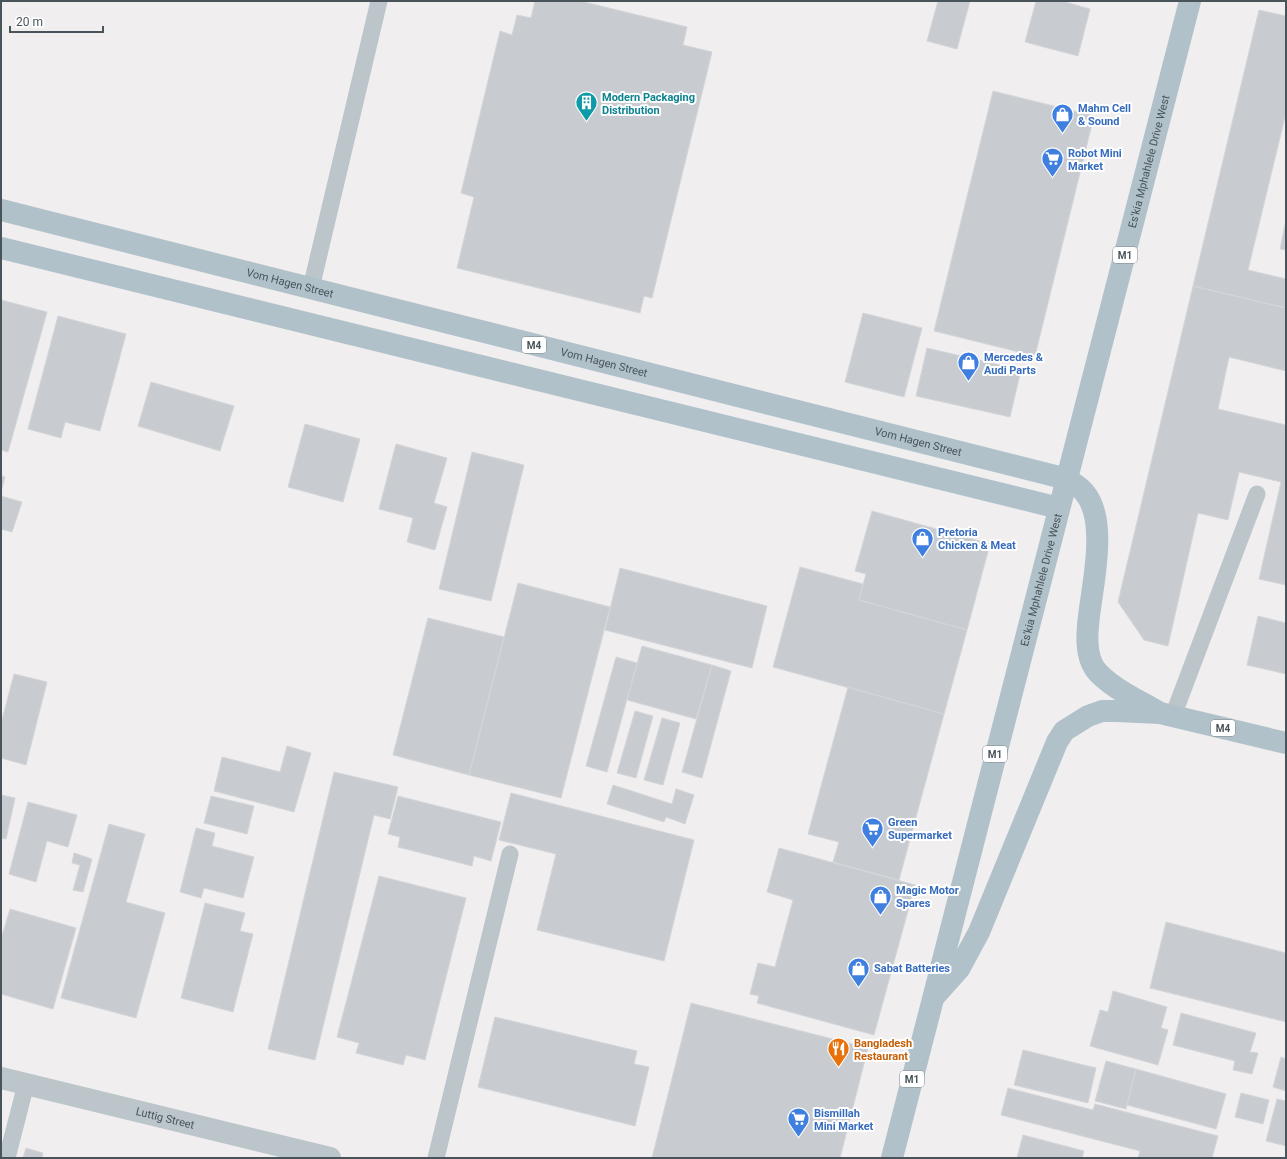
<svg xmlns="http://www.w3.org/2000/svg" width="1287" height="1159" font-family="Roboto,sans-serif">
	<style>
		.building { fill: #c8ccd0; stroke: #d3d5d9 }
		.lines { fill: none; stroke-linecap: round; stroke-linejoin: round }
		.service { stroke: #bbc5ca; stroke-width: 17 }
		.minor { stroke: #bbc5ca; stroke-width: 22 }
		.primary { stroke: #b0c1ca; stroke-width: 22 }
		.labels { text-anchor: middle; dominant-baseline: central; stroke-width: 4; stroke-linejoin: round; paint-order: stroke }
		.shield { fill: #fff; stroke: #7f878c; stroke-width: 1 }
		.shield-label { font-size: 10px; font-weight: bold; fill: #48545a }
		.culture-label { font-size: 11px; font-weight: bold; fill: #0d838f; stroke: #fff; text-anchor: start }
		.shop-label { font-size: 11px; font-weight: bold; fill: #366cbe; stroke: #fff; text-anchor: start }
		.street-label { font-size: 11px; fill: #48545a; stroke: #fff }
		.food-label { font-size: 11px; font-weight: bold; fill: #c56008; stroke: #fff; text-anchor: start }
	</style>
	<rect width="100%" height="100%" fill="#f0eeef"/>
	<path class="building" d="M 535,1 L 580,1 L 687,27 L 683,45 L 712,52 L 652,298 L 644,296 L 640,313 L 457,268 L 474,197 L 461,193 L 500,31 L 512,35 L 517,15 L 531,18 Z
		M 938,1 L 970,1 L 957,49 L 927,41 Z
		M 1036,1 L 1062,1 L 1090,9 L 1078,56 L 1025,42 Z
		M 1259,10 L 1286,16 L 1286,113 L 1248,270 L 1286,279 L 1286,308 L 1193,286 Z
		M 993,91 L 1094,116 L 1035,356 L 934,331 Z
		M 1286,220 L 1286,250 L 1280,249 Z
		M 1193,286 L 1286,308 L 1286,371 L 1229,357 L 1218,409 L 1286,425 L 1286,585 L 1259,579 L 1281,482 L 1239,472 L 1228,520 L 1198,513 L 1168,646 L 1144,640 L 1118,602 Z
		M 1,300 L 47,312 L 8,452 L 1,450 Z
		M 863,313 L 922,328 L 904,397 L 845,382 Z
		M 58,316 L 126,334 L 100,431 L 65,422 L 61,438 L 28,429 Z
		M 927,348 L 1021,370 L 1010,417 L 916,396 Z
		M 151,382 L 234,406 L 220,451 L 138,426 Z
		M 305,424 L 360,439 L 343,502 L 288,487 Z
		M 396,444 L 447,458 L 434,503 L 447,507 L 435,550 L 407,542 L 413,518 L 379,509 Z
		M 472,452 L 524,465 L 491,601 L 439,589 Z
		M 1,476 L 5,477 L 1,492 Z
		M 1,496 L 22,502 L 12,532 L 1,529 Z
		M 872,511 L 990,544 L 967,630 L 859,600 L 866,574 L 855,571 Z
		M 800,567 L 863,584 L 859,600 L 967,630 L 944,714 L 773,667 Z
		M 620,568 L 767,606 L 752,668 L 605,630 Z
		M 518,583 L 610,607 L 561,798 L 469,775 Z
		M 1258,616 L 1286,623 L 1286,674 L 1247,665 Z
		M 428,618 L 504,637 L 469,775 L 393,755 Z
		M 642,646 L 712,665 L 696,719 L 627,700 Z
		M 616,657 L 637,663 L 607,772 L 586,766 Z
		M 712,665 L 731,671 L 702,778 L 682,772 Z
		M 14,674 L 47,682 L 26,765 L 1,758 L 1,724 Z
		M 848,687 L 944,714 L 899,880 L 833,862 L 839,842 L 808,834 Z
		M 635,711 L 653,716 L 636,778 L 617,773 Z
		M 662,718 L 680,723 L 663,785 L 644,780 Z
		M 287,746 L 311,753 L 294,812 L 214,791 L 222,757 L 280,772 Z
		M 334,772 L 398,787 L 390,819 L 374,815 L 315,1060 L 268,1049 Z
		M 613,785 L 672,804 L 676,789 L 694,795 L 685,824 L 666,817 L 664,822 L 607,804 Z
		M 511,793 L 694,840 L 664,961 L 537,930 L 556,854 L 499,840 Z
		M 1,795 L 15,798 L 6,839 L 1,838 Z
		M 211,796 L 254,806 L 247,834 L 204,823 Z
		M 398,796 L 501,822 L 491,861 L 474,856 L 472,866 L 398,847 L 400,837 L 388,834 Z
		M 28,802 L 77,815 L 68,847 L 47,841 L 36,882 L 9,874 Z
		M 109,824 L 145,834 L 126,902 L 165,913 L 136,1018 L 61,998 Z
		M 196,828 L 215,833 L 212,846 L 254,857 L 243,898 L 204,888 L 201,898 L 180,892 Z
		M 779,848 L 915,885 L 874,1035 L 757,1003 L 759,996 L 750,994 L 758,963 L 775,967 L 793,900 L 767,892 Z
		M 74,853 L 92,859 L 83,892 L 73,890 L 80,865 L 72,863 Z
		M 379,876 L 466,898 L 425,1060 L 406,1055 L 403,1065 L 356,1053 L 359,1043 L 337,1037 Z
		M 205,903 L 245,913 L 240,931 L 253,934 L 233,1012 L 181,998 Z
		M 10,909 L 76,928 L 53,1009 L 1,994 L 1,939 Z
		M 1166,922 L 1286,953 L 1286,1022 L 1150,988 Z
		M 1113,991 L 1167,1007 L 1161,1028 L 1168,1030 L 1158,1065 L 1090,1046 L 1100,1010 L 1108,1012 Z
		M 691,1003 L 868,1048 L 840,1158 L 652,1158 Z
		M 1181,1013 L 1256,1033 L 1250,1052 L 1258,1053 L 1252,1074 L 1233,1070 L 1235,1061 L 1173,1045 Z
		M 495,1017 L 637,1051 L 634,1064 L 649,1067 L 635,1126 L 478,1087 Z
		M 1023,1050 L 1096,1068 L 1088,1103 L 1014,1085 Z
		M 1281,1057 L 1286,1059 L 1286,1091 L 1273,1087 Z
		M 1106,1061 L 1136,1069 L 1126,1109 L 1095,1101 Z
		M 1136,1069 L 1226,1094 L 1216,1129 L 1127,1105 Z
		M 1008,1088 L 1093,1110 L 1095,1104 L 1218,1136 L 1212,1158 L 1138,1158 L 1140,1151 L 1001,1115 Z
		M 1241,1093 L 1269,1100 L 1263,1124 L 1235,1117 Z
		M 1277,1099 L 1286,1101 L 1286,1146 L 1266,1141 Z
		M 1023,1135 L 1084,1151 L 1082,1158 L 1017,1158 Z
		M 26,1148 L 43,1153 L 42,1158 L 23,1158 Z"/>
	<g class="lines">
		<path class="service" d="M 311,288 L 379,1
			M 1173,716 L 1257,494
			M 7,1158 L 26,1084
			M 436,1158 L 510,854"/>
		<path class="minor" id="s1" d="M 1,1078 L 330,1158"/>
		<g class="primary">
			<path id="s2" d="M 1,210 L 1067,479 C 1073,483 1079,486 1084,492 C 1108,519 1093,582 1089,616 C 1087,633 1085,654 1095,669 C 1109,687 1140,701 1160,713"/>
			<path d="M 1,248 L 1059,508"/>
			<path d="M 934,997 L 959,969 L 979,932 L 1057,742 L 1064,731 L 1088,716 L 1102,711 L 1116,711 L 1160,713 L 1286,743"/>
			<path id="s3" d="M 892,1158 L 1190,1"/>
		</g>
	</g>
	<defs>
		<symbol id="building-pin" viewBox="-11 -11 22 30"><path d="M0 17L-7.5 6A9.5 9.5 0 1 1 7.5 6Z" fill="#0f9aa8" stroke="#fff"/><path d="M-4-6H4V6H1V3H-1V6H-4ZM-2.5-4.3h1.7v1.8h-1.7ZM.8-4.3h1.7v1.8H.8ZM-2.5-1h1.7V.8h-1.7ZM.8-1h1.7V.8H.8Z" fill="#fff"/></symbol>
		<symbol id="shop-pin" viewBox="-11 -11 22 30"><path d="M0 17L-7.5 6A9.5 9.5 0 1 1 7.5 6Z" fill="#3f7fe0" stroke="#fff"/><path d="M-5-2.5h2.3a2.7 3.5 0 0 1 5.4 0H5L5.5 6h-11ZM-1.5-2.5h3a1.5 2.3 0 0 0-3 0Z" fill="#fff"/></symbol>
		<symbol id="supermarket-pin" viewBox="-11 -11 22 30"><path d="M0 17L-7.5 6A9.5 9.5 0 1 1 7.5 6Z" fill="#3f7fe0" stroke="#fff"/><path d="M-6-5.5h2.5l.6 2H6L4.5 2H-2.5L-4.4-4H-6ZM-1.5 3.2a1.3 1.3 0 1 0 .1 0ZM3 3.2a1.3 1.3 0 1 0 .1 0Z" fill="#fff"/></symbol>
		<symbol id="restaurant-pin" viewBox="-11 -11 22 30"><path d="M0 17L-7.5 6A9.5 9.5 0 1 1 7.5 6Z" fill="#e8710a" stroke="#fff"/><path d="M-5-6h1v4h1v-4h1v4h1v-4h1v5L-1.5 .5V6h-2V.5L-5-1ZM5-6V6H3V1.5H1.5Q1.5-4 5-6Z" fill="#fff"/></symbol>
	</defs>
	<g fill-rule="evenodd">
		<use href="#building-pin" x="574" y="90" width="25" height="34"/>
		<use href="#shop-pin" x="1050" y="102" width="25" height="34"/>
		<use href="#supermarket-pin" x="1040" y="146" width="25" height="34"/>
		<use href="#shop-pin" x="956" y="350" width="25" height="34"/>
		<use href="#shop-pin" x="910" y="526" width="25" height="34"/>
		<use href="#supermarket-pin" x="860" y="816" width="25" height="34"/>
		<use href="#shop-pin" x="868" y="884" width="25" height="34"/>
		<use href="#shop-pin" x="846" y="956" width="25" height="34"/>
		<use href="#restaurant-pin" x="826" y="1036" width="25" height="34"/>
		<use href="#supermarket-pin" x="786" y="1106" width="25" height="34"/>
	</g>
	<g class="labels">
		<g class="shield">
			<rect x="1113" y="247" width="24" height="16" rx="3"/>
			<rect x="522" y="337" width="24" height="16" rx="3"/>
			<rect x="1211" y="720" width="24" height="16" rx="3"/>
			<rect x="983" y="746" width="24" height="16" rx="3"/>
			<rect x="900" y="1071" width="24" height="16" rx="3"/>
		</g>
		<g class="shield-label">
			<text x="1125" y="255">M1</text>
			<text x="534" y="345">M4</text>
			<text x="1223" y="728">M4</text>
			<text x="995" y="754">M1</text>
			<text x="912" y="1079">M1</text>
		</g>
		<g class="culture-label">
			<text x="602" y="97">Modern Packaging<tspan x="602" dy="13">Distribution</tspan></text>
		</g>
		<g class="shop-label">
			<text x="1078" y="108">Mahm Cell<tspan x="1078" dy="13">&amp; Sound</tspan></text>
			<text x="1068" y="153">Robot Mini<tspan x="1068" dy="13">Market</tspan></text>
			<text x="984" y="357">Mercedes &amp;<tspan x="984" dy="13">Audi Parts</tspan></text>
			<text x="938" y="532">Pretoria<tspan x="938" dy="13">Chicken &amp; Meat</tspan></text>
			<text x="888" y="822">Green<tspan x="888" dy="13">Supermarket</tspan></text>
			<text x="896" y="890">Magic Motor<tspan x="896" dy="13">Spares</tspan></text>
			<text x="874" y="968">Sabat Batteries</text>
			<text x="814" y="1113">Bismillah<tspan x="814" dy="13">Mini Market</tspan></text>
		</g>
		<g class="street-label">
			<text stroke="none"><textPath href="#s3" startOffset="1029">Es'kia Mphahlele Drive West</textPath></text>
			<text stroke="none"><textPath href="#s2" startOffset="298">Vom Hagen Street</textPath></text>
			<text stroke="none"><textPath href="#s2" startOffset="622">Vom Hagen Street</textPath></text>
			<text stroke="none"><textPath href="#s2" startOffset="946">Vom Hagen Street</textPath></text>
			<text stroke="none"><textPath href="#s3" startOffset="597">Es'kia Mphahlele Drive West</textPath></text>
			<text stroke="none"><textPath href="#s1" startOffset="169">Luttig Street</textPath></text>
		</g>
		<g class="food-label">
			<text x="854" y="1043">Bangladesh<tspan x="854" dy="13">Restaurant</tspan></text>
		</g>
	</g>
	<rect width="1287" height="1159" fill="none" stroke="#48545a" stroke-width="4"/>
	<path d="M10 26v6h93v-6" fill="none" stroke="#48545a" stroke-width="2"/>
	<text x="16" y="26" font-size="12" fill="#48545a" stroke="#ffffff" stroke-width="3" paint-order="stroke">20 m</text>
</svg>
